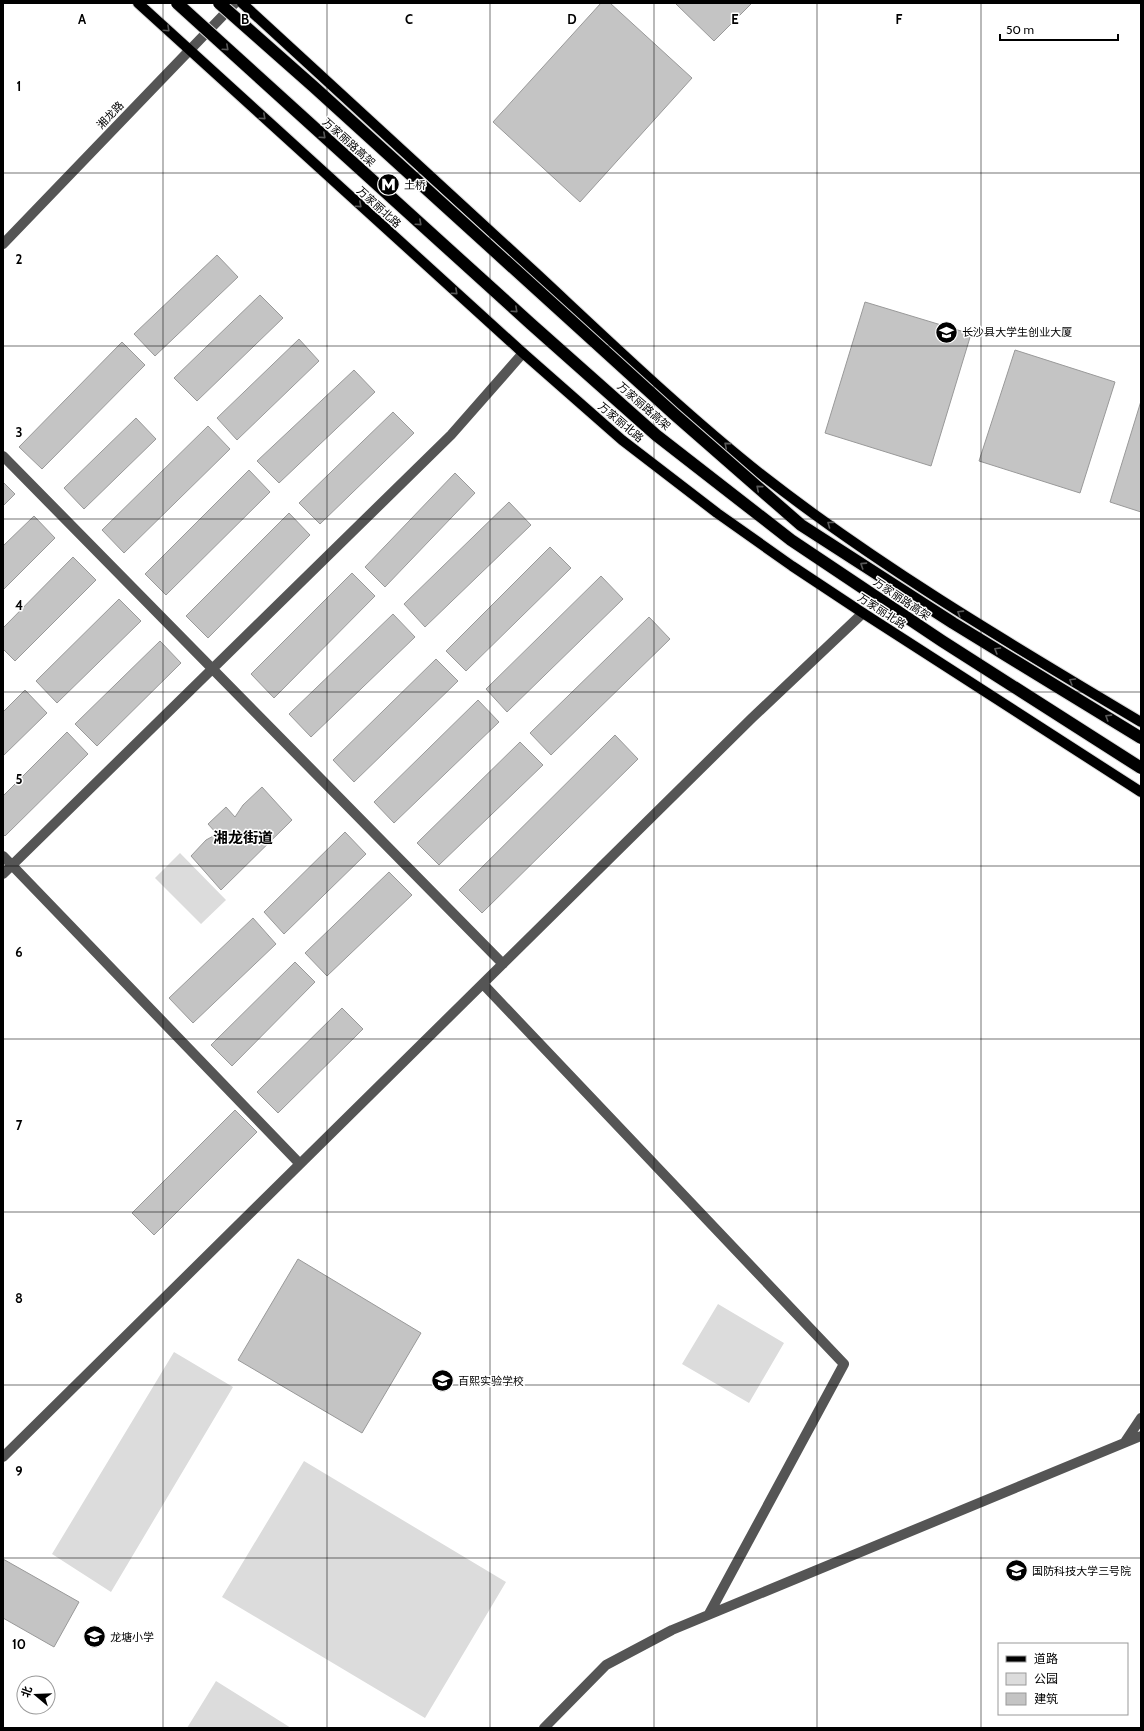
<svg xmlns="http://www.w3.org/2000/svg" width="1144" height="1731" font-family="Cabin,'Noto Sans SC',sans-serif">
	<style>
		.green { fill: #dcdcdc }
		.building { fill: #c4c4c4; stroke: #999 }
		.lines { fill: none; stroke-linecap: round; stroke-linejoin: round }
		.major-casing { stroke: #dbdbdb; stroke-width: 12 }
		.minor { stroke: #555; stroke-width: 10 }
		.major { stroke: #000; stroke-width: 10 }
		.highway-bridge-casing { stroke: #dbdbdb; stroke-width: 14; stroke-linecap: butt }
		.highway-bridge { stroke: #000; stroke-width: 12 }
		.oneway { stroke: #595959 }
		.grid { fill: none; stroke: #000; stroke-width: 1; stroke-opacity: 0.55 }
		.labels { text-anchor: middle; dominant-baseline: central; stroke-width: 3; stroke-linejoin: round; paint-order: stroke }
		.street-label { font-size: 11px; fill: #000; stroke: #fff }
		.poi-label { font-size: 11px; fill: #000; stroke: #fff; text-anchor: start }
		.district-label { font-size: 15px; font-weight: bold; fill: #000; stroke: #fff }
		.grid-label { font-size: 13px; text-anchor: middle; font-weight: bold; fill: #000; stroke: #fff; stroke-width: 3; stroke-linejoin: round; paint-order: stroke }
	</style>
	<rect width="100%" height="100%" fill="#fff"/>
	<path class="green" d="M 180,853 L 226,900 L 201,924 L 155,878 Z
		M 718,1304 L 784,1343 L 749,1403 L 682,1364 Z
		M 174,1352 L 233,1387 L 111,1592 L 52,1554 Z
		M 304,1461 L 506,1582 L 425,1718 L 222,1597 Z
		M 216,1681 L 291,1728 L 187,1728 Z"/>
	<path class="building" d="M 601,3 L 610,3 L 692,78 L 580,202 L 493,122 Z
		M 675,3 L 752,3 L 714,41 Z
		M 217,255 L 238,277 L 155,356 L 134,334 Z
		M 260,295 L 283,318 L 197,401 L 174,378 Z
		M 865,302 L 971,334 L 931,466 L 825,433 Z
		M 299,339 L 319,361 L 237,440 L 217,418 Z
		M 122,342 L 145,365 L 42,469 L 19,447 Z
		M 1015,350 L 1115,382 L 1080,493 L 979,461 Z
		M 354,370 L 375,392 L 279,483 L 257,461 Z
		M 1141,401 L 1141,512 L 1110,502 Z
		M 393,412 L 414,433 L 320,524 L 299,503 Z
		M 136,418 L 156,439 L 84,509 L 64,488 Z
		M 208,426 L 230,449 L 124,553 L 102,530 Z
		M 249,470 L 270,492 L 166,595 L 145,574 Z
		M 455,473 L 475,493 L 385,587 L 365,567 Z
		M 3,482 L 15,494 L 3,506 Z
		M 509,502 L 531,525 L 425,627 L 404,604 Z
		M 289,513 L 310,535 L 208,638 L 186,616 Z
		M 34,516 L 55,538 L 3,590 L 3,546 Z
		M 550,547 L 571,568 L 466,671 L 446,651 Z
		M 73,557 L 96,580 L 15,661 L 3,649 L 3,628 Z
		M 352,573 L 375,596 L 274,698 L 251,674 Z
		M 601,576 L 623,599 L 507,712 L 486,689 Z
		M 119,599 L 141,621 L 57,703 L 36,681 Z
		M 393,614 L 415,637 L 311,737 L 289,714 Z
		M 649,617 L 670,639 L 551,755 L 530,733 Z
		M 160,641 L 181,663 L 97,746 L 75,724 Z
		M 436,659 L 458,681 L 354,782 L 333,760 Z
		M 25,690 L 47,713 L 3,756 L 3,712 Z
		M 478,700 L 499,722 L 394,823 L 374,802 Z
		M 67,732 L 88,754 L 5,836 L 3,834 L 3,796 Z
		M 615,735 L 638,759 L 482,913 L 459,890 Z
		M 520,742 L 543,765 L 439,865 L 417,843 Z
		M 262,787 L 292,820 L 221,890 L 191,856 L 206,840 L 217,834 L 208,824 L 226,807 L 235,817 L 243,805 Z
		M 345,832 L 366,854 L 284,934 L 264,912 Z
		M 389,872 L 412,895 L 327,976 L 305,953 Z
		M 253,918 L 276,944 L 193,1023 L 169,998 Z
		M 295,962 L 315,982 L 232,1066 L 211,1045 Z
		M 342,1008 L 363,1029 L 278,1113 L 257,1092 Z
		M 235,1110 L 257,1132 L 154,1235 L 132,1213 Z
		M 298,1259 L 421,1333 L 362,1433 L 238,1360 Z
		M 3,1559 L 79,1602 L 54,1647 L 3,1618 Z"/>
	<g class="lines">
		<defs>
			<path id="major" d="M 138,3 L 523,353 L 622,440 L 717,513 L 792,566 L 863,613 L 1141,792
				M 242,3 C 340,93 438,184 537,274 C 610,342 684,413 762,475 C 881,568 1012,645 1141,722"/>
		</defs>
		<use href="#major" class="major-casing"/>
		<path class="minor" d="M 3,244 L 235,3
			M 3,456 L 503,964
			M 3,856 L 300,1164
			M 3,874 L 451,435 L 523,353
			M 483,984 L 844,1364 L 709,1614
			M 1125,1442 L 1141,1418
			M 3,1457 L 752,718 L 863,613
			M 544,1728 L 606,1665 L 672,1630 L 1141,1436"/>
		<use href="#major" class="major"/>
		<defs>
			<path id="highway-bridge" d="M 177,3 L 531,324 L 656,435 L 791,540 L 942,641 L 1141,768
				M 219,3 L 314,87 L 674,414 L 801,525 L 953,623 L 1141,738"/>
		</defs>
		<use href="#highway-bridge" class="highway-bridge-casing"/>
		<use href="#highway-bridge" class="highway-bridge"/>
	</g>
	<defs><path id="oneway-chevron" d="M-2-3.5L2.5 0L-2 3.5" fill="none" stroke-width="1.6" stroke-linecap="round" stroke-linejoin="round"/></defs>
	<g class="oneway">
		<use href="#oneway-chevron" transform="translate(167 29) rotate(43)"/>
		<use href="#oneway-chevron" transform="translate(226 48) rotate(42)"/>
		<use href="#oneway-chevron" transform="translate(263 117) rotate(42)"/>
		<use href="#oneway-chevron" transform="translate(323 136) rotate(42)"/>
		<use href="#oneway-chevron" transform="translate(359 205) rotate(42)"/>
		<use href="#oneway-chevron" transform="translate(419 223) rotate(42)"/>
		<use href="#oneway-chevron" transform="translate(455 292) rotate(42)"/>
		<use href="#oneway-chevron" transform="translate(515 310) rotate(42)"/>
		<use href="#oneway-chevron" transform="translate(727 445) rotate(-140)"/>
		<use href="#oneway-chevron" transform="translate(759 488) rotate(-139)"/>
		<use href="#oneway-chevron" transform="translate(830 524) rotate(-144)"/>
		<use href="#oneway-chevron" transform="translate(863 565) rotate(-147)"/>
		<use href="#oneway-chevron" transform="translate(960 613) rotate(-148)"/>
		<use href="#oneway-chevron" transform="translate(997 650) rotate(-149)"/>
		<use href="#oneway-chevron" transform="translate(1072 681) rotate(-149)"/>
		<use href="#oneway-chevron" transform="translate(1108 717) rotate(-148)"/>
	</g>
	<path class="grid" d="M 163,3 L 163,1728M 327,3 L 327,1728M 490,3 L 490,1728M 654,3 L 654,1728M 817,3 L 817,1728M 981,3 L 981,1728M 3,173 L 1141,173M 3,346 L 1141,346M 3,519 L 1141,519M 3,692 L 1141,692M 3,866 L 1141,866M 3,1039 L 1141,1039M 3,1212 L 1141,1212M 3,1385 L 1141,1385M 3,1558 L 1141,1558"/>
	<defs>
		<symbol id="metro-disc" viewBox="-11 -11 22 22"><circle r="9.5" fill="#000" stroke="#fff"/><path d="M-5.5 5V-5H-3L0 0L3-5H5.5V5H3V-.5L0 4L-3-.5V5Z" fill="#fff"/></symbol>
		<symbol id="school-disc" viewBox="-11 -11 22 22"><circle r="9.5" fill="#000" stroke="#fff"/><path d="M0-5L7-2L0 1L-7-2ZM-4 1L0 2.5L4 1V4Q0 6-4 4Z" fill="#fff"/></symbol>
		<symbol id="university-disc" viewBox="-11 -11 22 22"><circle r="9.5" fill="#000" stroke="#fff"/><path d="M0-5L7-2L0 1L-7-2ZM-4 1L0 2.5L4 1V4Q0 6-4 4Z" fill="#fff"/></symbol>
	</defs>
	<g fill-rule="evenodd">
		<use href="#metro-disc" x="376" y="172" width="25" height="25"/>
		<use href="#school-disc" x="934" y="320" width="25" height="25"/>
		<use href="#school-disc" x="430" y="1368" width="25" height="25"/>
		<use href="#university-disc" x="1004" y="1558" width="25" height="25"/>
		<use href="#school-disc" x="82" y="1624" width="25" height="25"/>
	</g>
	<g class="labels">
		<g class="street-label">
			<text transform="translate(110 115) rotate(-46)">湘龙路</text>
			<text transform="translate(349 142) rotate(42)">万家丽路高架</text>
			<text transform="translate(379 207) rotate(42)">万家丽北路</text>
			<text transform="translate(644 406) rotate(41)">万家丽路高架</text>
			<text transform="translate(621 422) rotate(40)">万家丽北路</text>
			<text transform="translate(902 599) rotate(34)">万家丽路高架</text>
			<text transform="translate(882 611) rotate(33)">万家丽北路</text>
		</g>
		<g class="poi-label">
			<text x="404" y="185">土桥</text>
			<text x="962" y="332">长沙县大学生创业大厦</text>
			<text x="458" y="1381">百熙实验学校</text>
			<text x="1032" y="1571">国防科技大学三号院</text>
			<text x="110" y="1637">龙塘小学</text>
		</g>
		<g class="district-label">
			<text x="243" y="838">湘龙街道</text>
		</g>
	</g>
	<g class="grid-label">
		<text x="82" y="24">A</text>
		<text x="245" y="24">B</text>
		<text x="409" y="24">C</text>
		<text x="572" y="24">D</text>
		<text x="735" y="24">E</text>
		<text x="899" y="24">F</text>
		<text x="19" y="91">1</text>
		<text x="19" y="264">2</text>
		<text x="19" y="437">3</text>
		<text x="19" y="610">4</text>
		<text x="19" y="784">5</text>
		<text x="19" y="957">6</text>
		<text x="19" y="1130">7</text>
		<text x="19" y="1303">8</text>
		<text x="19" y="1476">9</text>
		<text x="19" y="1649">10</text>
	</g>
	<rect width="1144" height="1731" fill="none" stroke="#000000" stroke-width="8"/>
	<rect x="998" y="1643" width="130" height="72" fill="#ffffff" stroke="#999999"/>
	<rect x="1006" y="1656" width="20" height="6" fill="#000000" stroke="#999999"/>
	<text x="1034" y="1663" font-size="12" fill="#000000">道路</text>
	<rect x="1006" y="1673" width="20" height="12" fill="#dcdcdc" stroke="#999999"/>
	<text x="1034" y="1683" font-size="12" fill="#000000">公园</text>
	<rect x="1006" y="1693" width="20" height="12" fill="#c4c4c4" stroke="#999999"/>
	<text x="1034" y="1703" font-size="12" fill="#000000">建筑</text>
	<g transform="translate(36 1695) rotate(289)"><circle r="19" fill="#ffffff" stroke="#999999"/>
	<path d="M0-3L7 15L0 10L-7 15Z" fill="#000000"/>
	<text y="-6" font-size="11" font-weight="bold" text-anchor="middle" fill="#000000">北</text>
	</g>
	<path d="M1000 34v6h118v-6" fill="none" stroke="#000000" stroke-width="2"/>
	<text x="1006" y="34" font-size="12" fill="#000000" stroke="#ffffff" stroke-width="3" paint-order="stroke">50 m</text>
</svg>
